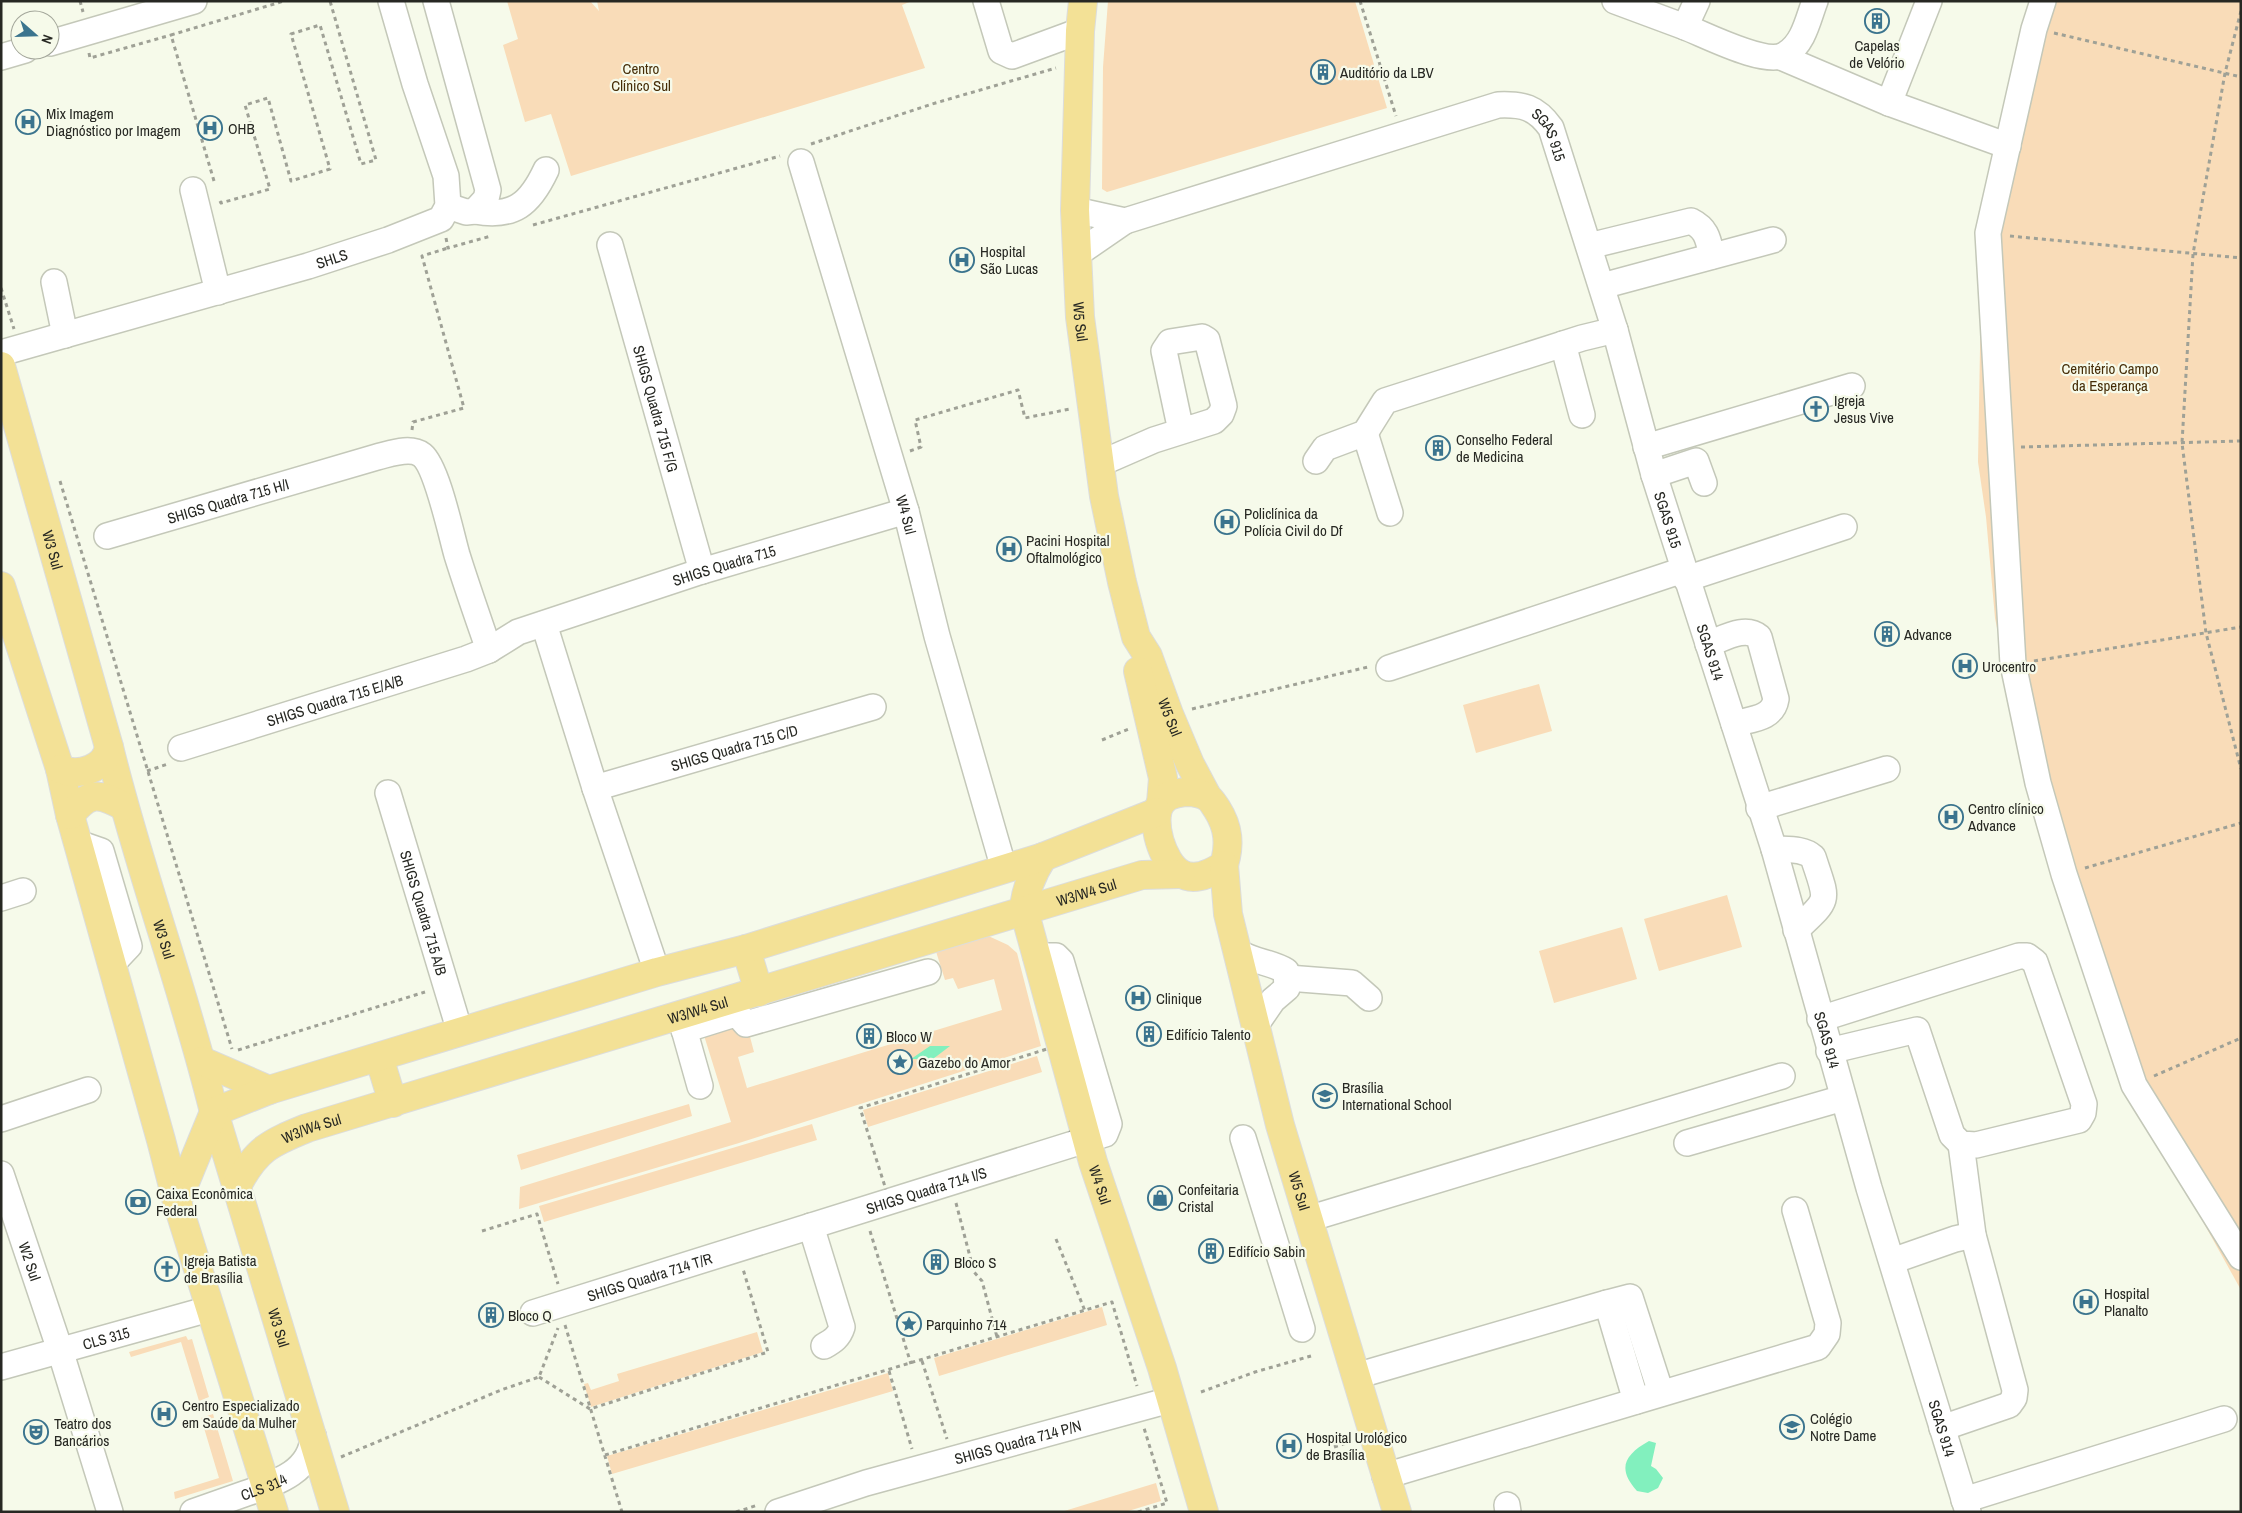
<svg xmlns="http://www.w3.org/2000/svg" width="2242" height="1513" font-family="'Archivo Narrow',sans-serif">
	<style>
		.green { fill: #f9dcb8 }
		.water { fill: #82f0be }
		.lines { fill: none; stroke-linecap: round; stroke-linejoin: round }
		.minor-casing { stroke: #c4c8b9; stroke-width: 28 }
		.major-casing { stroke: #dcdddc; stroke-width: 30 }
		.path { stroke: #9fa196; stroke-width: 3; stroke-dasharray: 4 4; stroke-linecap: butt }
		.minor { stroke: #fff; stroke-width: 25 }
		.major { stroke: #f3e196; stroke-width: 28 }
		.labels { text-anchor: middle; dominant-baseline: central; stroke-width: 4.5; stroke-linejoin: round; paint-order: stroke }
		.poi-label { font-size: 15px; fill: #272823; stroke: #f6faea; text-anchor: start }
		.park-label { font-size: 15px; fill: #462d07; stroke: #f6faea }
		.street-label { font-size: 15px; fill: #272823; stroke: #f6faea }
	</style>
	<rect width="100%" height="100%" fill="#f6faea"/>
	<path class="green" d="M 507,1 L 590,1 L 599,11 L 597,1 L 912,1 L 902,5 L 925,68 L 571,176 L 551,114 L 525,122 L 503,45 L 518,39 Z
		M 1108,1 L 1355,1 L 1387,108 L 1107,192 L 1102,189 L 1103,67 Z
		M 2035,1 L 2241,1 L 2241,1290 L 2153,1132 L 2030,794 L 1995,618 L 1986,517 L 1978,462 L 1982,236 Z
		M 1539,684 L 1552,731 L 1476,753 L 1463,705 Z
		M 1727,895 L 1742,947 L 1659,971 L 1644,919 Z
		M 1622,927 L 1637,979 L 1554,1003 L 1539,951 Z
		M 984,934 L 1008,945 L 1017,953 L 1041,1046 L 739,1143 L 519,1209 L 520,1187 L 731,1122 L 702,1029 L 744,1014 L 754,1052 L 738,1057 L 747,1088 L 1002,1010 L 994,979 L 958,989 L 953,978 L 945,980 L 933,942 Z
		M 1037,1056 L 1042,1072 L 868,1127 L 863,1110 Z
		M 689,1104 L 692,1116 L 521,1170 L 517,1155 Z
		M 812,1124 L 817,1140 L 544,1222 L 539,1206 Z
		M 1102,1307 L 1107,1325 L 939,1376 L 934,1358 Z
		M 757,1332 L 763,1352 L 591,1407 L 584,1384 L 588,1383 L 591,1390 L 619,1381 L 617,1374 Z
		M 186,1336 L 188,1340 L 192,1339 L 209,1397 L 199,1401 L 181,1342 L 131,1357 L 129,1352 Z
		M 888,1373 L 893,1391 L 612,1474 L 607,1456 Z
		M 213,1414 L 233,1481 L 175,1499 L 174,1492 L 219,1478 L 201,1418 Z
		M 1156,1483 L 1161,1501 L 1125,1512 L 1061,1512 Z"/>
	<path class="water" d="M 930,1046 L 950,1046 L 933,1059 L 911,1059 Z
		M 1649,1441 L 1656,1443 L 1651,1466 L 1656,1469 L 1663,1478 L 1658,1488 L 1648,1493 L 1637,1491 C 1617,1469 1624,1455 1649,1441 Z"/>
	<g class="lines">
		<defs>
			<g id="minor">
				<path d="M 436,1 L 488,190 L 486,199 L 475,211 L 466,212 L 448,206"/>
				<path d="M 986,1 L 1001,51 L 1012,56 L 1080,31"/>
				<path d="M 1615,1 L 1685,27 L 1697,1"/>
				<path d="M 2043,1 L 2034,29 L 1988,233 L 2013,664 L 2038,783 L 2064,874 L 2134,1085 L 2241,1257"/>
				<path d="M 1685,27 C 1706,35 1767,67 1786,54 C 1804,43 1808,19 1815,1"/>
				<path d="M 50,43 L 194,1"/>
				<path d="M 1,57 L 25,50"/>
				<path d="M 1781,57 L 1889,103 L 2008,146"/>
				<path d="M 1889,103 L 1929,1"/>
				<path id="s1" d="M 801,162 L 906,511 L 937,636 L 1004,869"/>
				<path d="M 193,190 L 218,292"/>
				<path id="s2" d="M 1075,210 L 1125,221 L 1498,105 C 1523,104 1536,107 1551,128 L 1615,330 L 1654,475 L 1774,849 L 1869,1188 L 1968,1512"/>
				<path d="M 475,211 C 514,218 530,204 546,170"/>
				<path id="s3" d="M 610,245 L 702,571"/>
				<path d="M 1589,246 L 1691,221 C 1707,229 1708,239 1712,256"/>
				<path d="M 1077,254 L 1125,221"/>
				<path d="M 54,282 L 65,335"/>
				<path d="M 1602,286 L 1773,240"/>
				<path d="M 1563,344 L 1582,415"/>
				<path id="s4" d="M 1,353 L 308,266 L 388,240 L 441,219 L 448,206 L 446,176 L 415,84 L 391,1"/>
				<path d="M 1365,433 L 1390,513"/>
				<path d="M 1646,447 L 1852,386"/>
				<path d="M 1316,461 L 1325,448 L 1365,433 L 1385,401 L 1582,338 L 1615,330"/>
				<path d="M 1099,464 L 1154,440 L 1214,421 L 1221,414 L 1224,406 L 1207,340 L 1202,337 L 1170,342 L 1164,351 L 1181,431"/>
				<path d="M 1654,475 L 1696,461 L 1704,483"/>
				<path id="s5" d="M 107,536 L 377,457 C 390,454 410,446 422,455 C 437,467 451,534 457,555 C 467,587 478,618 489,650"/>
				<path d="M 1686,579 L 1844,527"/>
				<path d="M 544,624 L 595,788 L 657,972"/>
				<path d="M 1708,644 C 1723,639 1745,625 1759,637 L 1776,699 C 1773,719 1751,719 1734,724"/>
				<path d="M 1389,668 L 1683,570"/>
				<path id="s6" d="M 181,748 L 466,659 L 489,650 L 518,632 L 702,571 L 906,511"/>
				<path id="s7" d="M 595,788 L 873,707"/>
				<path id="s8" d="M 388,793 L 460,1032"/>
				<path d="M 1759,808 L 1887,769"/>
				<path d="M 78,843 L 101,851 L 129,946 L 112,964"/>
				<path d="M 1774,849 C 1787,850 1803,848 1813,857 C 1828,903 1831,897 1796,930"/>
				<path d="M 1,898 L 23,891"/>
				<path d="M 1238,952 C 1254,962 1271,962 1286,971 L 1287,988 L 1273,1000 L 1255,1026"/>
				<path d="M 1288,978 L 1352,983 L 1369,998"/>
				<path d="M 680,1015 L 700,1086"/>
				<path d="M 1820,1019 L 2019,956 L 2027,956 L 2035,962 L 2084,1104 L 2083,1113 L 2079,1120 L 1976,1145 L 1961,1144 L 1952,1135 L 1917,1030 L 1829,1051"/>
				<path d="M 684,1030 L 735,1014 L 739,1016 L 746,1024 L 928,972"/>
				<path d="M 1,1119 L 88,1090"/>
				<path d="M 1243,1138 L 1302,1329"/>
				<path d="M 1687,1143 L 1843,1098"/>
				<path id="s9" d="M 1,1174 L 60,1350 L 110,1512"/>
				<path d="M 1308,1219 L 1782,1076"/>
				<path d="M 811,1226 L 842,1327 C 839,1337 833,1341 824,1346"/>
				<path d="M 1892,1261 L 1955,1239 L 1973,1235"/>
				<path d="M 1607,1303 L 1630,1297 L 1661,1393"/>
				<path id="s10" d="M 533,1313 L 1105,1134 L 1109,1124 L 1061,961 L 1056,956 L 1036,956"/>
				<path id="s11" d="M 1,1367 L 209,1309"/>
				<path d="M 1356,1376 L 1607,1303 L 1636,1401"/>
				<path d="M 1942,1428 L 2009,1405 L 2014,1398 L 2015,1390 L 1973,1235 L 1961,1144"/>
				<path d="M 1385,1476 L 1818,1347 L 1827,1334 L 1828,1323 L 1795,1210"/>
				<path d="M 1964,1500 L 2224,1419"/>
				<path d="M 1507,1505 L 1508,1512"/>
				<path id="s12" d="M 193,1512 C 210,1506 227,1500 244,1494 C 273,1484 312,1473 313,1436"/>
				<path id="s13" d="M 778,1512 L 866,1483 L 1170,1400"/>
			</g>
			<g id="major">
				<path id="s14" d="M 1083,1 L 1080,31 L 1075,210 L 1080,317 L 1104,496 L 1122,582 L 1136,637 L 1148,656 L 1169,714 L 1190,764 L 1207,796"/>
				<path id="s15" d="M 1,366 L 109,747 C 139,870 184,989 214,1112 L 335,1512"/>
				<path d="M 1,586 L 60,769 L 70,815 L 161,1140 L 177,1202 L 274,1512"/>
				<path d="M 1138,671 L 1163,778 L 1161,803"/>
				<path d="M 60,769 C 78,777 106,769 109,747"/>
				<path d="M 1192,792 C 1197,793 1203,794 1207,797 C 1212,800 1214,805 1217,809 C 1229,828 1230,845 1224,865 C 1212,873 1194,882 1180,873 C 1163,863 1149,821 1161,803 C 1168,793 1181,792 1192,792 Z"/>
				<path d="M 70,815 C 89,792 98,792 123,806"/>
				<path id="s16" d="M 1043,857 C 1032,874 1025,890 1024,910 L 1093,1162 L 1162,1368 L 1204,1512"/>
				<path id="s17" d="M 1224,865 L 1228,914 L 1280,1125 L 1397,1512"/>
				<path d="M 746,949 L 759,992"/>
				<path d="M 379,1057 L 393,1103"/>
				<path d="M 202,1061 L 269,1090"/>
				<path d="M 214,1112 L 269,1090 L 657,972 L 746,949 L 1043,857 L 1157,812"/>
				<path id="s18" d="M 237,1186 C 256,1149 270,1143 307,1128 L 1142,875 L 1181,874"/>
				<path d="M 177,1202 L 214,1112"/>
			</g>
		</defs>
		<use href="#minor" class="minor-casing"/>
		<use href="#major" class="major-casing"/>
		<path class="path" d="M 80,1 L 83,12
			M 1360,1 L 1396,116
			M 2241,11 L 2225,73 L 2193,254 L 2182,443 L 2206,633 L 2241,769
			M 2054,33 L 2241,77
			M 89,53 L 90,58 L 171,35
			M 811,144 L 932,104 L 1056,68
			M 214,181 L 171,35 L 284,1
			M 220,201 L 221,203 L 270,189 L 245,105 L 268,98 L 291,181 L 330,169 L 291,34 L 320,25 L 361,164 L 376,160 L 330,1
			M 533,225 L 780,156
			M 2010,236 L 2241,258
			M 446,238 L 448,248 L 491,236
			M 1,288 L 14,329
			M 412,430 L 413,422 L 464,408 L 422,256 L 448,248
			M 2021,447 L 2241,441
			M 910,451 L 921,447 L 915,420 L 1018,390 L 1025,418 L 1070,409
			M 60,481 L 232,1049
			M 2034,661 L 2241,627
			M 1192,709 L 1368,667
			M 1102,740 L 1129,729
			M 147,771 L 168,764
			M 2085,868 L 2241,823
			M 1050,1048 L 1075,1126 L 1063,1141 L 888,1196 L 860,1108 Z
			M 238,1050 L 425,992
			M 2154,1076 L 2241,1038
			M 956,1203 L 974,1272 L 982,1281 L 997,1337
			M 482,1231 L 537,1214 L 558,1284
			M 870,1231 L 911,1364
			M 1056,1239 L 1085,1311
			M 565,1325 L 622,1512
			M 922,1361 L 947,1439
			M 889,1371 L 912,1449
			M 539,1377 L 590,1409 L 768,1352 L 743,1269
			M 1201,1392 L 1255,1372 L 1311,1356
			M 1334,1447 L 1352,1441
			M 605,1455 L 1112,1302 L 1137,1386
			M 341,1457 L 501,1390 L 539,1377 L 558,1328
			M 736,1512 L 758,1505
			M 1138,1512 L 1167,1503 L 1144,1428"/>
		<use href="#minor" class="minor"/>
		<use href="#major" class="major"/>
	</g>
	<defs>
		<symbol id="building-ring" viewBox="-11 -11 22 22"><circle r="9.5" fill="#f6faea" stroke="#3b748e" stroke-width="1.5"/><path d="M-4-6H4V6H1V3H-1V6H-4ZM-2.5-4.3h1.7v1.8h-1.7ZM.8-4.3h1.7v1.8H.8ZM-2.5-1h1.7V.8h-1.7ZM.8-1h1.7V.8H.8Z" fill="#3b748e"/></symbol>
		<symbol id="hospital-ring" viewBox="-11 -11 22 22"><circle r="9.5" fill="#f6faea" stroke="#3b748e" stroke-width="1.5"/><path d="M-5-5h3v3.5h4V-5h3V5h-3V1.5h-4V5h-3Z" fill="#3b748e"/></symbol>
		<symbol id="church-ring" viewBox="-11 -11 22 22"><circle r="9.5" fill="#f6faea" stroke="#3b748e" stroke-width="1.5"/><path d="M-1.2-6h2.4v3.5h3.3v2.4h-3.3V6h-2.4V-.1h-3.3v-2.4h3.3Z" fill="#3b748e"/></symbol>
		<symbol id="sight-ring" viewBox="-11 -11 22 22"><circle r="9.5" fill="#f6faea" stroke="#3b748e" stroke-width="1.5"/><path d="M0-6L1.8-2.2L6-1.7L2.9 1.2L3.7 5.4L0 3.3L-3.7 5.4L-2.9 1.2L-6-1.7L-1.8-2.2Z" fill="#3b748e"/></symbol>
		<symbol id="school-ring" viewBox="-11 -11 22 22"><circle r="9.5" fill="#f6faea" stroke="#3b748e" stroke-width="1.5"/><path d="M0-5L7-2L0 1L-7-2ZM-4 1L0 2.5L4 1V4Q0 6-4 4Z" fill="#3b748e"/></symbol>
		<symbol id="shop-ring" viewBox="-11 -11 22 22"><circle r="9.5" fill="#f6faea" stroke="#3b748e" stroke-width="1.5"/><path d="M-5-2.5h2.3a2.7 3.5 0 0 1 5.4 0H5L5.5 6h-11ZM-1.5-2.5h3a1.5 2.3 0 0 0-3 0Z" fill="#3b748e"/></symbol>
		<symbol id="bank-ring" viewBox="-11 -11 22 22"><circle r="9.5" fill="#f6faea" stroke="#3b748e" stroke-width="1.5"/><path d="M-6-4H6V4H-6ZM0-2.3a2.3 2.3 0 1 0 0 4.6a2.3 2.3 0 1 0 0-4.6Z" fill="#3b748e"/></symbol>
		<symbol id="theatre-ring" viewBox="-11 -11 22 22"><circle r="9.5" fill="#f6faea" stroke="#3b748e" stroke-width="1.5"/><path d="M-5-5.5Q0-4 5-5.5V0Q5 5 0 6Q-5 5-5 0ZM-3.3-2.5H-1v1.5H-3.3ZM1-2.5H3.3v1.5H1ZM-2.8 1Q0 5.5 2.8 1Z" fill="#3b748e"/></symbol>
	</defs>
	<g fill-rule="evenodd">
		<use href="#building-ring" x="1863" y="7" width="28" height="28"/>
		<use href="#building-ring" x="1309" y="58" width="28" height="28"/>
		<use href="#hospital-ring" x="14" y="108" width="28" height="28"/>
		<use href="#hospital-ring" x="196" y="114" width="28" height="28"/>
		<use href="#hospital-ring" x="948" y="246" width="28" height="28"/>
		<use href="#church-ring" x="1802" y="395" width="28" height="28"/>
		<use href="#building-ring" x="1424" y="434" width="28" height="28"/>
		<use href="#hospital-ring" x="1213" y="508" width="28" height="28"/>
		<use href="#hospital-ring" x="995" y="535" width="28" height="28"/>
		<use href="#building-ring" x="1873" y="620" width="28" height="28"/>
		<use href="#hospital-ring" x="1951" y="652" width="28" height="28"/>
		<use href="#hospital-ring" x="1937" y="803" width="28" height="28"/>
		<use href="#hospital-ring" x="1124" y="984" width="28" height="28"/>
		<use href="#building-ring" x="1135" y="1020" width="28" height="28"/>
		<use href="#building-ring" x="855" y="1022" width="28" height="28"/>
		<use href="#sight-ring" x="886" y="1048" width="28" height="28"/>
		<use href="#school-ring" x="1311" y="1082" width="28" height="28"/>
		<use href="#shop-ring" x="1146" y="1184" width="28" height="28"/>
		<use href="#bank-ring" x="124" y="1188" width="28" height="28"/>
		<use href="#building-ring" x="1197" y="1237" width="28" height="28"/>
		<use href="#building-ring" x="922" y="1248" width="28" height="28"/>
		<use href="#church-ring" x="153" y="1255" width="28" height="28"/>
		<use href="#hospital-ring" x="2072" y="1288" width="28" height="28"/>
		<use href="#building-ring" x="477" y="1301" width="28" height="28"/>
		<use href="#sight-ring" x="895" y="1310" width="28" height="28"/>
		<use href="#hospital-ring" x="150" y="1400" width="28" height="28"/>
		<use href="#school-ring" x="1778" y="1413" width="28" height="28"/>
		<use href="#theatre-ring" x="22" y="1418" width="28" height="28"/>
		<use href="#hospital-ring" x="1275" y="1432" width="28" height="28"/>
	</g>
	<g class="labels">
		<g class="poi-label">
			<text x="1877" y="45" text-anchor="middle">Capelas<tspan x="1877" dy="17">de Velório</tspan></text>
			<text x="1340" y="72">Auditório da LBV</text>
			<text x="46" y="113">Mix Imagem<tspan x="46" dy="17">Diagnóstico por Imagem</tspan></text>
			<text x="228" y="128">OHB</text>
			<text x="980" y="251">Hospital<tspan x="980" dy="17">São Lucas</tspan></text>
			<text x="1834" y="400">Igreja<tspan x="1834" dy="17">Jesus Vive</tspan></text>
			<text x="1456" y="439">Conselho Federal<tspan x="1456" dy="17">de Medicina</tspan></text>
			<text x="1244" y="513">Policlínica da<tspan x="1244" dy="17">Polícia Civil do Df</tspan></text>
			<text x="1026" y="540">Pacini Hospital<tspan x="1026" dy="17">Oftalmológico</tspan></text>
			<text x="1904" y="634">Advance</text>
			<text x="1982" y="666">Urocentro</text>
			<text x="1968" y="808">Centro clínico<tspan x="1968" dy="17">Advance</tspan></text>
			<text x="1156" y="998">Clinique</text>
			<text x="1166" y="1034">Edifício Talento</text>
			<text x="886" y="1036">Bloco W</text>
			<text x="918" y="1062">Gazebo do Amor</text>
			<text x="1342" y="1087">Brasília<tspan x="1342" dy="17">International School</tspan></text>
			<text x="1178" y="1189">Confeitaria<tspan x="1178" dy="17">Cristal</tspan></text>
			<text x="156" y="1193">Caixa Econômica<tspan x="156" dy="17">Federal</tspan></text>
			<text x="1228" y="1251">Edifício Sabin</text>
			<text x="184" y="1260">Igreja Batista<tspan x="184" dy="17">de Brasília</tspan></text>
			<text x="954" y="1262">Bloco S</text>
			<text x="2104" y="1293">Hospital<tspan x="2104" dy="17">Planalto</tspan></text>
			<text x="508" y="1315">Bloco Q</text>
			<text x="926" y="1324">Parquinho 714</text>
			<text x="182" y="1405">Centro Especializado<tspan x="182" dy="17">em Saúde da Mulher</tspan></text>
			<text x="1810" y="1418">Colégio<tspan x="1810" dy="17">Notre Dame</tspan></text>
			<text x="54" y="1423">Teatro dos<tspan x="54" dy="17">Bancários</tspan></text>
			<text x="1306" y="1437">Hospital Urológico<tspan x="1306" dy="17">de Brasília</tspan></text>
		</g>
		<g class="park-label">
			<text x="641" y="68">Centro<tspan x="641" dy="17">Clínico Sul</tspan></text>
			<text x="2110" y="368">Cemitério Campo<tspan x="2110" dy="17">da Esperança</tspan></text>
		</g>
		<g class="street-label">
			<text stroke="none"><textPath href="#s2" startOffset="508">SGAS 915</textPath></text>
			<text stroke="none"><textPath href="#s4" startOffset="344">SHLS</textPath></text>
			<text stroke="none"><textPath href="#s14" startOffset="321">W5 Sul</textPath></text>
			<text stroke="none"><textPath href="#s3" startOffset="170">SHIGS Quadra 715 F/G</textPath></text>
			<text stroke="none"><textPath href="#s5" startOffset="126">SHIGS Quadra 715 H/I</textPath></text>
			<text stroke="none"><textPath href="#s1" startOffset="368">W4 Sul</textPath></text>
			<text stroke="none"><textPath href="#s2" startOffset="912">SGAS 915</textPath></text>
			<text stroke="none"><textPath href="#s15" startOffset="191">W3 Sul</textPath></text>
			<text stroke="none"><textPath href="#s6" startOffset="574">SHIGS Quadra 715</textPath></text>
			<text stroke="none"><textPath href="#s2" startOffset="1051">SGAS 914</textPath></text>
			<text stroke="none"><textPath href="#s6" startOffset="161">SHIGS Quadra 715 E/A/B</textPath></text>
			<text stroke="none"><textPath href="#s14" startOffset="729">W5 Sul</textPath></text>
			<text stroke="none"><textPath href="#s7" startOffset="145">SHIGS Quadra 715 C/D</textPath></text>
			<text stroke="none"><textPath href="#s18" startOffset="908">W3/W4 Sul</textPath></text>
			<text stroke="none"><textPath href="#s8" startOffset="125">SHIGS Quadra 715 A/B</textPath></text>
			<text stroke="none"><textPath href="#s15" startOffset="596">W3 Sul</textPath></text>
			<text stroke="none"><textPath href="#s18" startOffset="502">W3/W4 Sul</textPath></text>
			<text stroke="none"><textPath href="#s2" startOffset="1456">SGAS 914</textPath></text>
			<text stroke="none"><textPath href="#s18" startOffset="98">W3/W4 Sul</textPath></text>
			<text stroke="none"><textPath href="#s16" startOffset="342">W4 Sul</textPath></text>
			<text stroke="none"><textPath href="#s10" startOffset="412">SHIGS Quadra 714 I/S</textPath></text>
			<text stroke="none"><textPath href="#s17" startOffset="335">W5 Sul</textPath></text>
			<text stroke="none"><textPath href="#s9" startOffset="92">W2 Sul</textPath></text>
			<text stroke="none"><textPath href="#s10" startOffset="122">SHIGS Quadra 714 T/R</textPath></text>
			<text stroke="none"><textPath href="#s15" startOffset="1001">W3 Sul</textPath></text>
			<text stroke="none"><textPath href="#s11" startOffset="109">CLS 315</textPath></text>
			<text stroke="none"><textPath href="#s2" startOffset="1861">SGAS 914</textPath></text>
			<text stroke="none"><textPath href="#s13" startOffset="250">SHIGS Quadra 714 P/N</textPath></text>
			<text stroke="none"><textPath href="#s12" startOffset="75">CLS 314</textPath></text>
		</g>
	</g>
	<rect width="2242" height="1513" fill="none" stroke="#272823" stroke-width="5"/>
	<g transform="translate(35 35) rotate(110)"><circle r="24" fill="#f6faea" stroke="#a3a69a"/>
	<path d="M0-4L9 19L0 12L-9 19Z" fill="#3b748e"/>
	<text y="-8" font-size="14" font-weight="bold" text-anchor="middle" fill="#272823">N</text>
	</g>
</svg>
